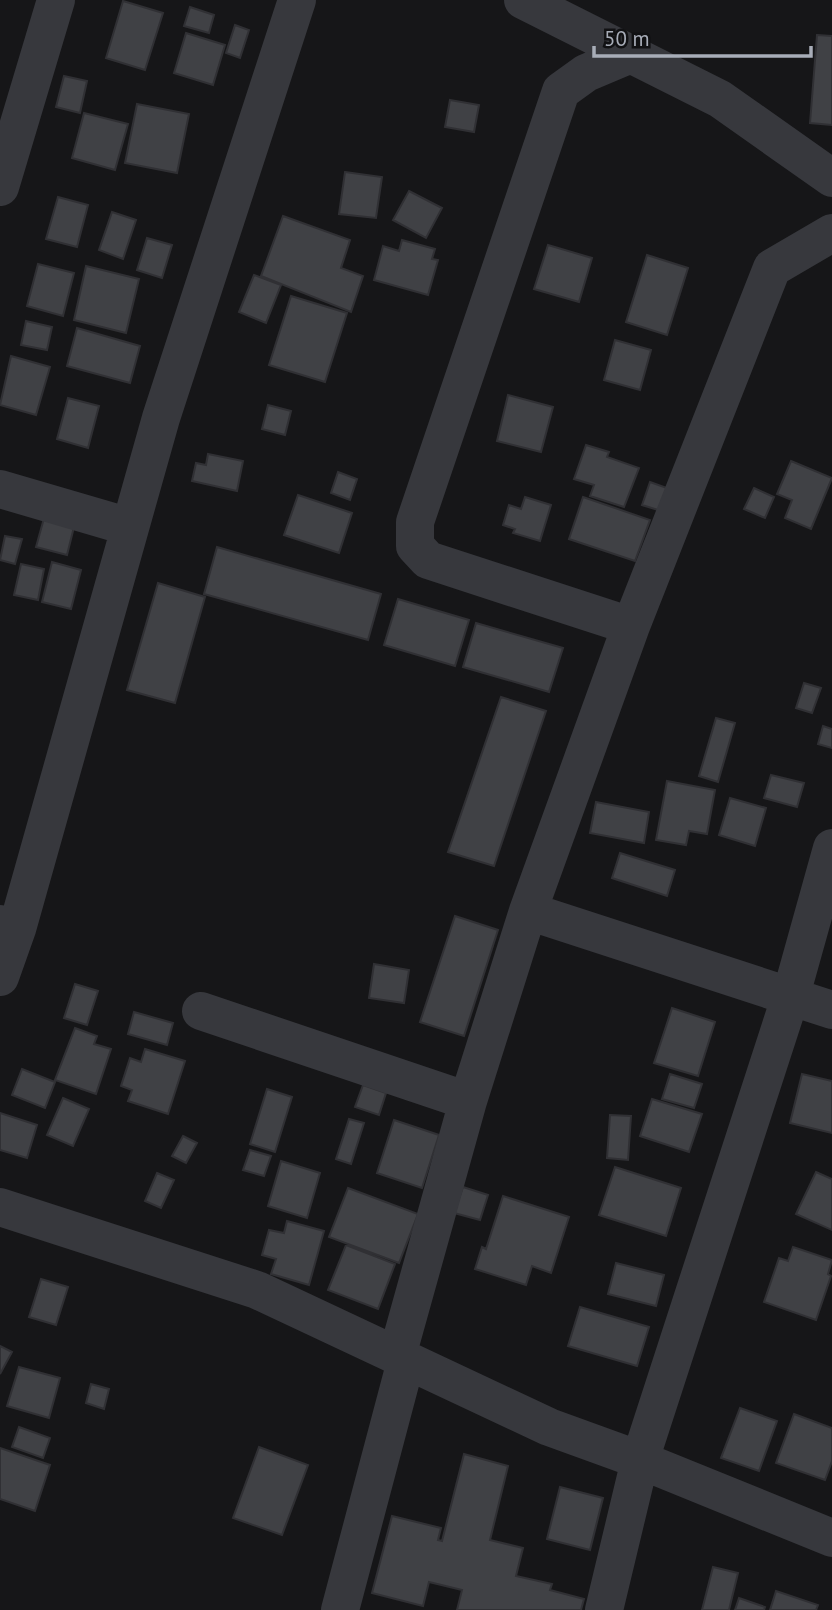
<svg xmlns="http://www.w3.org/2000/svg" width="832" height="1610" font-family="'PT Sans',sans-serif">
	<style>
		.building { fill: #404145; stroke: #303034; stroke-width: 2 }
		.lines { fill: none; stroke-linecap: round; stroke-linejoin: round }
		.minor { stroke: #37383d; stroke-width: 38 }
	</style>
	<rect width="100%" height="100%" fill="#161618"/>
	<path class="building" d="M 123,1 L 163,13 L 145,70 L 106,58 Z
		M 190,7 L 214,15 L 209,33 L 184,26 Z
		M 235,25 L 249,30 L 240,58 L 226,53 Z
		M 186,33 L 225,45 L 213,85 L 174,73 Z
		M 817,35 L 832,36 L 832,125 L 810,123 Z
		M 64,76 L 87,81 L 80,113 L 56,107 Z
		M 450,100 L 479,105 L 474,132 L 445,127 Z
		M 137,104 L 189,114 L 177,173 L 125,163 Z
		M 84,113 L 128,124 L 115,170 L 72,158 Z
		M 345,172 L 382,177 L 376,218 L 339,214 Z
		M 409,191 L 442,208 L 426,238 L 393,220 Z
		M 58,197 L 88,205 L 77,247 L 46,239 Z
		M 112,212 L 136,220 L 123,259 L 99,250 Z
		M 283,216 L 350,240 L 341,268 L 363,276 L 351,312 L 261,276 Z
		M 147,238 L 172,245 L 162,278 L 137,270 Z
		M 402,240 L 435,249 L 432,259 L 438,260 L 428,295 L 374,280 L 383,246 L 399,251 Z
		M 548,245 L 592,258 L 579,302 L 534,289 Z
		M 647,255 L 688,268 L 667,335 L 626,322 Z
		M 38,264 L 74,273 L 63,316 L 27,306 Z
		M 86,266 L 139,279 L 126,333 L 74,320 Z
		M 254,275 L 281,285 L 266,323 L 239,312 Z
		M 291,296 L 347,313 L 325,382 L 269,365 Z
		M 26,321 L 52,327 L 47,350 L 21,345 Z
		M 77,328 L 140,346 L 130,383 L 67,366 Z
		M 615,340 L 651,350 L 640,390 L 604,380 Z
		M 11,356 L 50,367 L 36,415 L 0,405 Z
		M 508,395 L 553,407 L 541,452 L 497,441 Z
		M 68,398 L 99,406 L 88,448 L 57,439 Z
		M 268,405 L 291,411 L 285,435 L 262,429 Z
		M 586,445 L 609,452 L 607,457 L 639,468 L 624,507 L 590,496 L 594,485 L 574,479 Z
		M 208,454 L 243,461 L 237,491 L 192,481 L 196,463 L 206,465 Z
		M 791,461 L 832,478 L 811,529 L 785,518 L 792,500 L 777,494 Z
		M 338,472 L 357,479 L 350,500 L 331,493 Z
		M 650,482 L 667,488 L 658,510 L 642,505 Z
		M 754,488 L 774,497 L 765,518 L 744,509 Z
		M 298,495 L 352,513 L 339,553 L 284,535 Z
		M 525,497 L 551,505 L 540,541 L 513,533 L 515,529 L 503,525 L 509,505 L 521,509 Z
		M 583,497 L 650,520 L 635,561 L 569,539 Z
		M 46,511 L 76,519 L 67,555 L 36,547 Z
		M 5,536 L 22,539 L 15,564 L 0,560 Z
		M 217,547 L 381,594 L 368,640 L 204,594 Z
		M 52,562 L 81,570 L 71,609 L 42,602 Z
		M 21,564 L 44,569 L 38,600 L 14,595 Z
		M 158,583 L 205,597 L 175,703 L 127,690 Z
		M 398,599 L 469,620 L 455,666 L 384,645 Z
		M 476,623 L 563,648 L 549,692 L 463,667 Z
		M 804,683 L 821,688 L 812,713 L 796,708 Z
		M 501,697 L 546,711 L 494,866 L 448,852 Z
		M 716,718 L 735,723 L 718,782 L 699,776 Z
		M 823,726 L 832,729 L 832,748 L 818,744 Z
		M 771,775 L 804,783 L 797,807 L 764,798 Z
		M 667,781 L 715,790 L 707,834 L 689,831 L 686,845 L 656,840 Z
		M 730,798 L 766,808 L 755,846 L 719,835 Z
		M 596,802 L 649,812 L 644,843 L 590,833 Z
		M 620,853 L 675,870 L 667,896 L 612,878 Z
		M 455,916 L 498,930 L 464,1036 L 420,1022 Z
		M 374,964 L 409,970 L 404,1003 L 369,998 Z
		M 75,984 L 98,991 L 87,1025 L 64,1018 Z
		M 672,1008 L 715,1022 L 698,1076 L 654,1063 Z
		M 134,1012 L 173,1023 L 167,1045 L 128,1034 Z
		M 75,1028 L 97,1036 L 94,1044 L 111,1049 L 96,1094 L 55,1080 Z
		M 145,1049 L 185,1061 L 168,1114 L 128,1101 L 132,1090 L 121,1086 L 130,1058 L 141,1062 Z
		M 22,1069 L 55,1082 L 45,1108 L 12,1095 Z
		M 670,1074 L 702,1084 L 694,1108 L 662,1099 Z
		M 802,1074 L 832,1081 L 832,1133 L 790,1123 Z
		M 363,1085 L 386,1093 L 379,1115 L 355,1107 Z
		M 267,1089 L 292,1097 L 275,1152 L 250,1144 Z
		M 63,1098 L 89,1109 L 73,1146 L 47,1135 Z
		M 652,1099 L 702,1114 L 689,1152 L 640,1136 Z
		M 0,1113 L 37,1125 L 27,1158 L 0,1150 Z
		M 610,1115 L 631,1116 L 628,1160 L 607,1158 Z
		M 349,1119 L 364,1123 L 351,1164 L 336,1159 Z
		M 394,1120 L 439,1135 L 422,1188 L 377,1173 Z
		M 183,1136 L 197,1143 L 186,1163 L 172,1156 Z
		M 250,1150 L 271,1156 L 264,1176 L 243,1170 Z
		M 281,1161 L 320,1173 L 307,1218 L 268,1206 Z
		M 615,1167 L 681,1188 L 666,1236 L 599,1215 Z
		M 816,1172 L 832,1179 L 832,1230 L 796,1214 Z
		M 157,1173 L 174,1180 L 161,1208 L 145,1201 Z
		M 463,1187 L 488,1195 L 480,1220 L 454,1213 Z
		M 348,1188 L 418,1214 L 399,1263 L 329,1237 Z
		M 503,1196 L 569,1217 L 551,1273 L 532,1266 L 526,1285 L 475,1269 L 482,1247 L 486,1249 Z
		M 287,1221 L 324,1231 L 309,1285 L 271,1274 L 276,1259 L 262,1255 L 269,1230 L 284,1233 Z
		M 346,1245 L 395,1264 L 378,1309 L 328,1290 Z
		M 793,1247 L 832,1260 L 828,1274 L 831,1276 L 816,1320 L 764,1302 L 779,1258 L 788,1261 Z
		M 616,1263 L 664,1275 L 656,1306 L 608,1294 Z
		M 41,1279 L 68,1287 L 56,1325 L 29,1317 Z
		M 580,1307 L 649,1327 L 637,1366 L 568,1346 Z
		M 0,1346 L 12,1352 L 0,1374 Z
		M 19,1367 L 60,1378 L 49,1418 L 7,1406 Z
		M 91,1384 L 109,1389 L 104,1409 L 86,1403 Z
		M 740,1408 L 777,1421 L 759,1471 L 721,1458 Z
		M 794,1414 L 832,1428 L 832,1461 L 825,1480 L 776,1463 Z
		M 19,1427 L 50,1438 L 43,1458 L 12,1447 Z
		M 259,1447 L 308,1465 L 282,1535 L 233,1518 Z
		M 0,1448 L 50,1465 L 35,1511 L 0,1499 Z
		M 464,1454 L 508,1466 L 490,1540 L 523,1548 L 516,1576 L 552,1584 L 550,1590 L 584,1599 L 581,1610 L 457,1610 L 462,1590 L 429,1582 L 423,1606 L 372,1593 L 392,1516 L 441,1528 L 438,1540 L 442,1541 Z
		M 560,1487 L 603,1498 L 590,1550 L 547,1539 Z
		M 713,1567 L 738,1573 L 729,1610 L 702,1610 Z
		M 776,1591 L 818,1605 L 816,1610 L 770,1610 Z
		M 739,1598 L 765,1607 L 764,1610 L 735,1610 Z"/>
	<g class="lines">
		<path class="minor" d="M 523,0 L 720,99 L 832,178
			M 631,54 L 586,73 L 561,91 L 415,522 L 415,546 L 428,560 L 631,626
			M 0,187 L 56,0
			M 0,489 L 130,527
			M 528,911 L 832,1010
			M 0,924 L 17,929 L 0,977
			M 17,929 L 161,418 L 297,0
			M 201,1011 L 468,1101
			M 0,1207 L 257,1290 L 549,1427 L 640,1460 L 832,1538
			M 397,1356 L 468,1101 L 528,911 L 631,626 L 772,268 L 832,233
			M 340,1610 L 406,1361
			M 604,1610 L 640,1460 L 791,995 L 832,848"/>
	</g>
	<path d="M594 46v10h217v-10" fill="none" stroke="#a8adb8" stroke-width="3.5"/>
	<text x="604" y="46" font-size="21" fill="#a8adb8" stroke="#111113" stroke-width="5" paint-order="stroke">50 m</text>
</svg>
